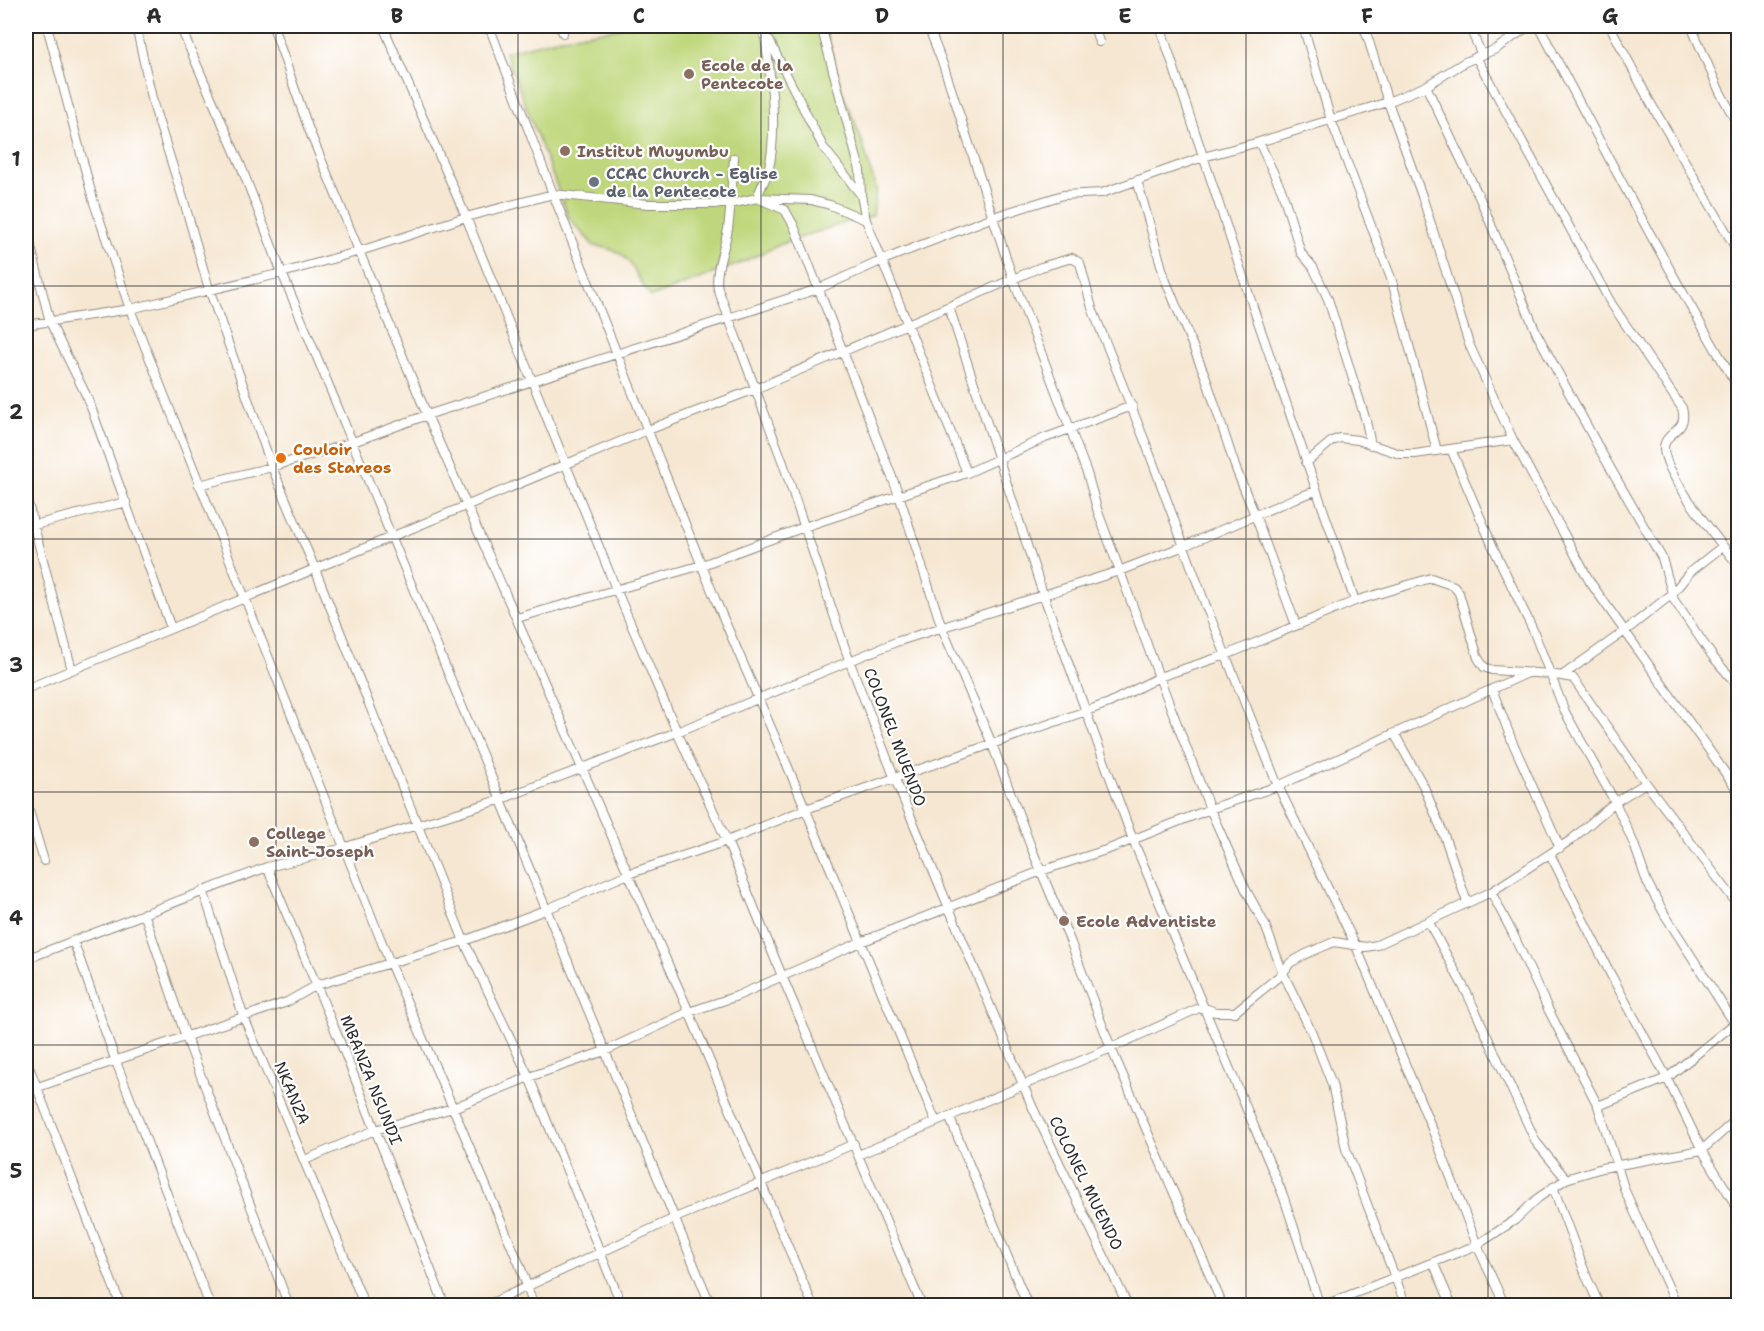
<svg xmlns="http://www.w3.org/2000/svg" width="1764" height="1331" font-family="'Shantell Sans',sans-serif">
	<style>
		.green { fill: #bfd77b; stroke: #758153; stroke-width: 1.5 }
		.lines { fill: none; stroke-linecap: round; stroke-linejoin: round }
		.street-casing { stroke: #90897e; stroke-width: 10 }
		.street { stroke: #fff; stroke-width: 8 }
		.grid { fill: none; stroke: #2b2b2b; stroke-width: 1.5; stroke-opacity: 0.55 }
		.education-dot { fill: #8d6e63; stroke: #fff; stroke-width: 2 }
		.worship-dot { fill: #6b7280; stroke: #fff; stroke-width: 2 }
		.food-dot { fill: #e8710a; stroke: #fff; stroke-width: 2 }
		.labels { text-anchor: middle; dominant-baseline: central; stroke-width: 4.5; stroke-linejoin: round; paint-order: stroke }
		.education-label { font-size: 16px; font-weight: bold; fill: #785e54; stroke: #fff; text-anchor: start }
		.worship-label { font-size: 16px; font-weight: bold; fill: #5b616d; stroke: #fff; text-anchor: start }
		.food-label { font-size: 16px; font-weight: bold; fill: #c56008; stroke: #fff; text-anchor: start }
		.street-label { font-size: 16px; fill: #2b2b2b; stroke: #fff }
		.neatline { fill: none; stroke: #2b2b2b; stroke-width: 2 }
		.grid-label { font-size: 20px; text-anchor: middle; font-weight: bold; fill: #2b2b2b }
	</style>
	<rect width="100%" height="100%" fill="#fff"/>
	<filter id="ink" filterUnits="userSpaceOnUse"><feTurbulence type="fractalNoise" baseFrequency=".0167" numOctaves="2"/><feDisplacementMap in="SourceGraphic" scale="12" xChannelSelector="R" yChannelSelector="G"/><feConvolveMatrix kernelMatrix="1 2 1 2 8 2 1 2 1" color-interpolation-filters="sRGB"/></filter>
	<filter id="wash" filterUnits="userSpaceOnUse"><feTurbulence type="fractalNoise" baseFrequency=".008" numOctaves="4" result="noise"/><feDisplacementMap in="SourceGraphic" scale="24" xChannelSelector="R" yChannelSelector="G"/><feGaussianBlur stdDeviation="1.35" result="paint"/><feColorMatrix in="noise" values="0 0 0 0 0 0 0 0 0 0 0 0 0 0 0 0 0 1.4 0 .05"/><feComposite in="paint" operator="in"/></filter>
	<g filter="url(#wash)">
		<rect width="100%" height="100%" fill="#f6e7d2"/>
		<path class="green" d="M 631,26 L 824,26 L 843,94 L 861,138 L 876,189 L 873,216 L 847,222 L 786,242 L 736,265 L 651,297 C 630,270 634,250 594,246 L 569,218 L 505,52 L 556,39 Z"/>
	</g>
	<g filter="url(#ink)">
		<g class="lines">
			<defs>
				<path id="street" d="M 47,26 L 94,203 L 130,309 L 390,963 L 453,1108 L 520,1266 L 534,1306
					M 136,26 L 154,107 L 185,205 L 209,289 L 272,467 L 315,569 L 464,941 L 529,1077 L 622,1306
					M 180,26 L 241,166 L 282,273 L 711,1306
					M 273,26 L 309,130 L 427,415 L 689,1012 L 813,1306
					M 383,26 L 466,217 L 616,589 L 677,732 L 727,841 L 782,976 L 922,1306
					M 489,26 L 553,194 L 716,601 L 788,767 L 936,1122
					M 560,26 L 563,33
					M 763,26 C 770,68 779,130 768,172 C 765,180 760,189 757,198 L 785,210 L 794,226 L 899,495 L 942,628 L 992,744 L 1031,847 L 1071,943 L 1111,1048 L 1223,1306
					M 821,26 L 860,170 L 861,195
					M 928,26 L 944,67 L 1013,279 L 1087,473 L 1098,512 L 1159,677 L 1210,809 L 1246,890 L 1265,925 L 1283,973 L 1312,1033 L 1332,1084 L 1346,1149 L 1406,1306
					M 1094,26 L 1099,42
					M 1160,26 L 1256,316 L 1355,601 L 1431,578 L 1454,586 L 1459,593 L 1478,658 L 1484,667 L 1492,670 L 1550,674 L 1573,678 L 1646,783 L 1738,905
					M 1303,26 L 1331,120 L 1392,281 L 1437,451
					M 1364,26 L 1388,102 L 1422,196 L 1469,344 L 1513,440 L 1590,582 L 1738,791
					M 1469,26 L 1482,55
					M 1539,26 C 1603,148 1667,269 1738,387
					M 1610,26 L 1650,102 L 1738,252
					M 1691,26 L 1719,90 L 1738,125
					M 769,40 L 823,147 L 861,195 L 866,220
					M 1476,57 L 1611,303 L 1682,408 C 1689,433 1665,430 1664,448 C 1663,473 1722,545 1738,565
					M 1426,86 L 1481,201 L 1537,334 L 1600,450 L 1662,558 L 1674,600 L 1713,657 L 1738,686
					M 1259,142 L 1282,191 L 1301,253 L 1313,267 L 1328,299 L 1366,421 L 1371,445
					M 734,158 C 732,182 731,206 728,229 C 725,248 714,272 718,289 L 783,463 L 849,660 L 895,779 L 1032,1106 L 1128,1306
					M 1137,180 L 1165,279 L 1206,378 L 1236,469 L 1255,515 L 1296,625
					M 26,228 L 50,322 L 88,399 L 171,628
					M 949,307 L 1043,594 L 1133,840 L 1283,1195 L 1320,1306
					M 26,325 L 130,309 L 282,273 L 360,251 L 466,217 L 553,194 L 648,204 L 730,204 L 757,198 L 811,200 L 830,205 L 866,220 L 967,473
					M 1451,449 L 1493,547 L 1533,630 L 1565,712 L 1615,802 L 1634,844 L 1647,882 L 1665,915 L 1738,1029
					M 1306,463 L 1332,441 L 1340,438 L 1358,440 L 1400,454 L 1415,454 L 1513,440
					M 199,485 L 272,467 L 353,442 L 427,415 L 818,289 L 883,260 L 993,217 L 1063,195 L 1102,193 L 1203,157 L 1259,142 L 1388,102 L 1426,86 L 1465,62 L 1496,49 L 1529,26
					M 26,496 L 72,670
					M 26,527 L 126,502
					M 517,618 L 702,565 L 804,527 L 967,473 L 1045,438 L 1132,406
					M 1563,675 L 1625,631 L 1672,594 L 1690,572 L 1723,546
					M 26,689 L 648,430 L 755,389 L 1041,267 L 1072,258 L 1080,263 L 1092,308 L 1146,444 L 1206,606 L 1278,786 L 1356,946 L 1433,1131 L 1477,1245 L 1505,1306
					M 1492,689 L 1512,741 L 1560,848
					M 1394,733 L 1424,787 L 1445,838 L 1467,902
					M 26,801 L 44,861
					M 1550,854 L 1611,975 L 1667,1078 L 1702,1150 L 1738,1209
					M 267,867 L 348,1061 L 445,1306
					M 203,890 L 243,1015 L 365,1306
					M 1491,892 L 1513,934 L 1549,1011 L 1598,1106 L 1625,1191 L 1677,1306
					M 144,913 L 186,1037 L 289,1306
					M 1428,921 L 1468,995 L 1536,1142 L 1566,1179
					M 73,940 L 115,1059 L 210,1306
					M 26,959 L 267,867 L 326,853 L 499,800 L 677,732 L 896,642 L 1119,571 L 1184,546 L 1293,499 L 1316,491
					M 26,1059 L 121,1306
					M 26,1091 L 287,1002 L 317,985 L 464,941 L 545,910 L 628,874 L 727,841 L 806,809 L 1109,703 L 1159,677 L 1226,655 L 1355,601
					M 1598,1106 L 1667,1078 L 1735,1023
					M 949,1116 L 1028,1306
					M 858,1155 L 1111,1048 L 1197,1009 L 1203,1007 L 1215,1012 L 1235,1012 L 1283,973 L 1290,963 L 1306,954 L 1334,942 L 1366,947 L 1377,945 L 1491,892 L 1571,840 L 1615,802 L 1646,783
					M 305,1160 L 375,1130 L 453,1108 L 529,1077 L 605,1051 L 689,1012 L 737,996 L 861,942 L 1041,871 L 1109,849 L 1210,809 L 1278,786 L 1530,672
					M 1553,1187 L 1587,1278 L 1600,1306
					M 1433,1262 L 1452,1306
					M 485,1306 L 675,1218 L 854,1144
					M 1322,1306 L 1477,1245 L 1515,1220 L 1538,1198 L 1566,1179 L 1602,1168 L 1702,1150 L 1738,1118"/>
			</defs>
			<use href="#street" class="street-casing"/>
			<use href="#street" class="street"/>
		</g>
	</g>
	<path class="grid" d="M 276,26 L 276,1306M 518,26 L 518,1306M 761,26 L 761,1306M 1003,26 L 1003,1306M 1246,26 L 1246,1306M 1488,26 L 1488,1306M 26,286 L 1738,286M 26,539 L 1738,539M 26,792 L 1738,792M 26,1045 L 1738,1045"/>
	<g class="education-dot">
		<circle cx="689" cy="74" r="6"/>
		<circle cx="565" cy="151" r="6"/>
		<circle cx="254" cy="842" r="6"/>
		<circle cx="1064" cy="921" r="6"/>
	</g>
	<circle class="worship-dot" cx="594" cy="182" r="6"/>
	<circle class="food-dot" cx="281" cy="458" r="6"/>
	<g class="labels">
		<g class="education-label">
			<text x="701" y="65">Ecole de la<tspan x="701" dy="18">Pentecote</tspan></text>
			<text x="577" y="151">Institut Muyumbu</text>
			<text x="266" y="833">College<tspan x="266" dy="18">Saint-Joseph</tspan></text>
			<text x="1076" y="921">Ecole Adventiste</text>
		</g>
		<g class="worship-label">
			<text x="606" y="173">CCAC Church - Eglise<tspan x="606" dy="18">de la Pentecote</tspan></text>
		</g>
		<g class="food-label">
			<text x="293" y="449">Couloir<tspan x="293" dy="18">des Stareos</tspan></text>
		</g>
		<g class="street-label">
			<text transform="translate(895 737) rotate(69)">COLONEL MUENDO</text>
			<text transform="translate(371 1080) rotate(68)">MBANZA NSUNDI</text>
			<text transform="translate(292 1093) rotate(67)">NKANZA</text>
			<text transform="translate(1086 1183) rotate(64)">COLONEL MUENDO</text>
		</g>
	</g>
	<rect width="1764" height="1331" fill="none" stroke="#fff" stroke-width="66"/>
	<rect x="33" y="33" width="1698" height="1265" class="neatline"/>
	<g class="grid-label">
		<text x="154" y="23">A</text>
		<text x="397" y="23">B</text>
		<text x="639" y="23">C</text>
		<text x="882" y="23">D</text>
		<text x="1125" y="23">E</text>
		<text x="1367" y="23">F</text>
		<text x="1610" y="23">G</text>
		<text x="16" y="166">1</text>
		<text x="16" y="419">2</text>
		<text x="16" y="672">3</text>
		<text x="16" y="925">4</text>
		<text x="16" y="1178">5</text>
	</g>
</svg>
